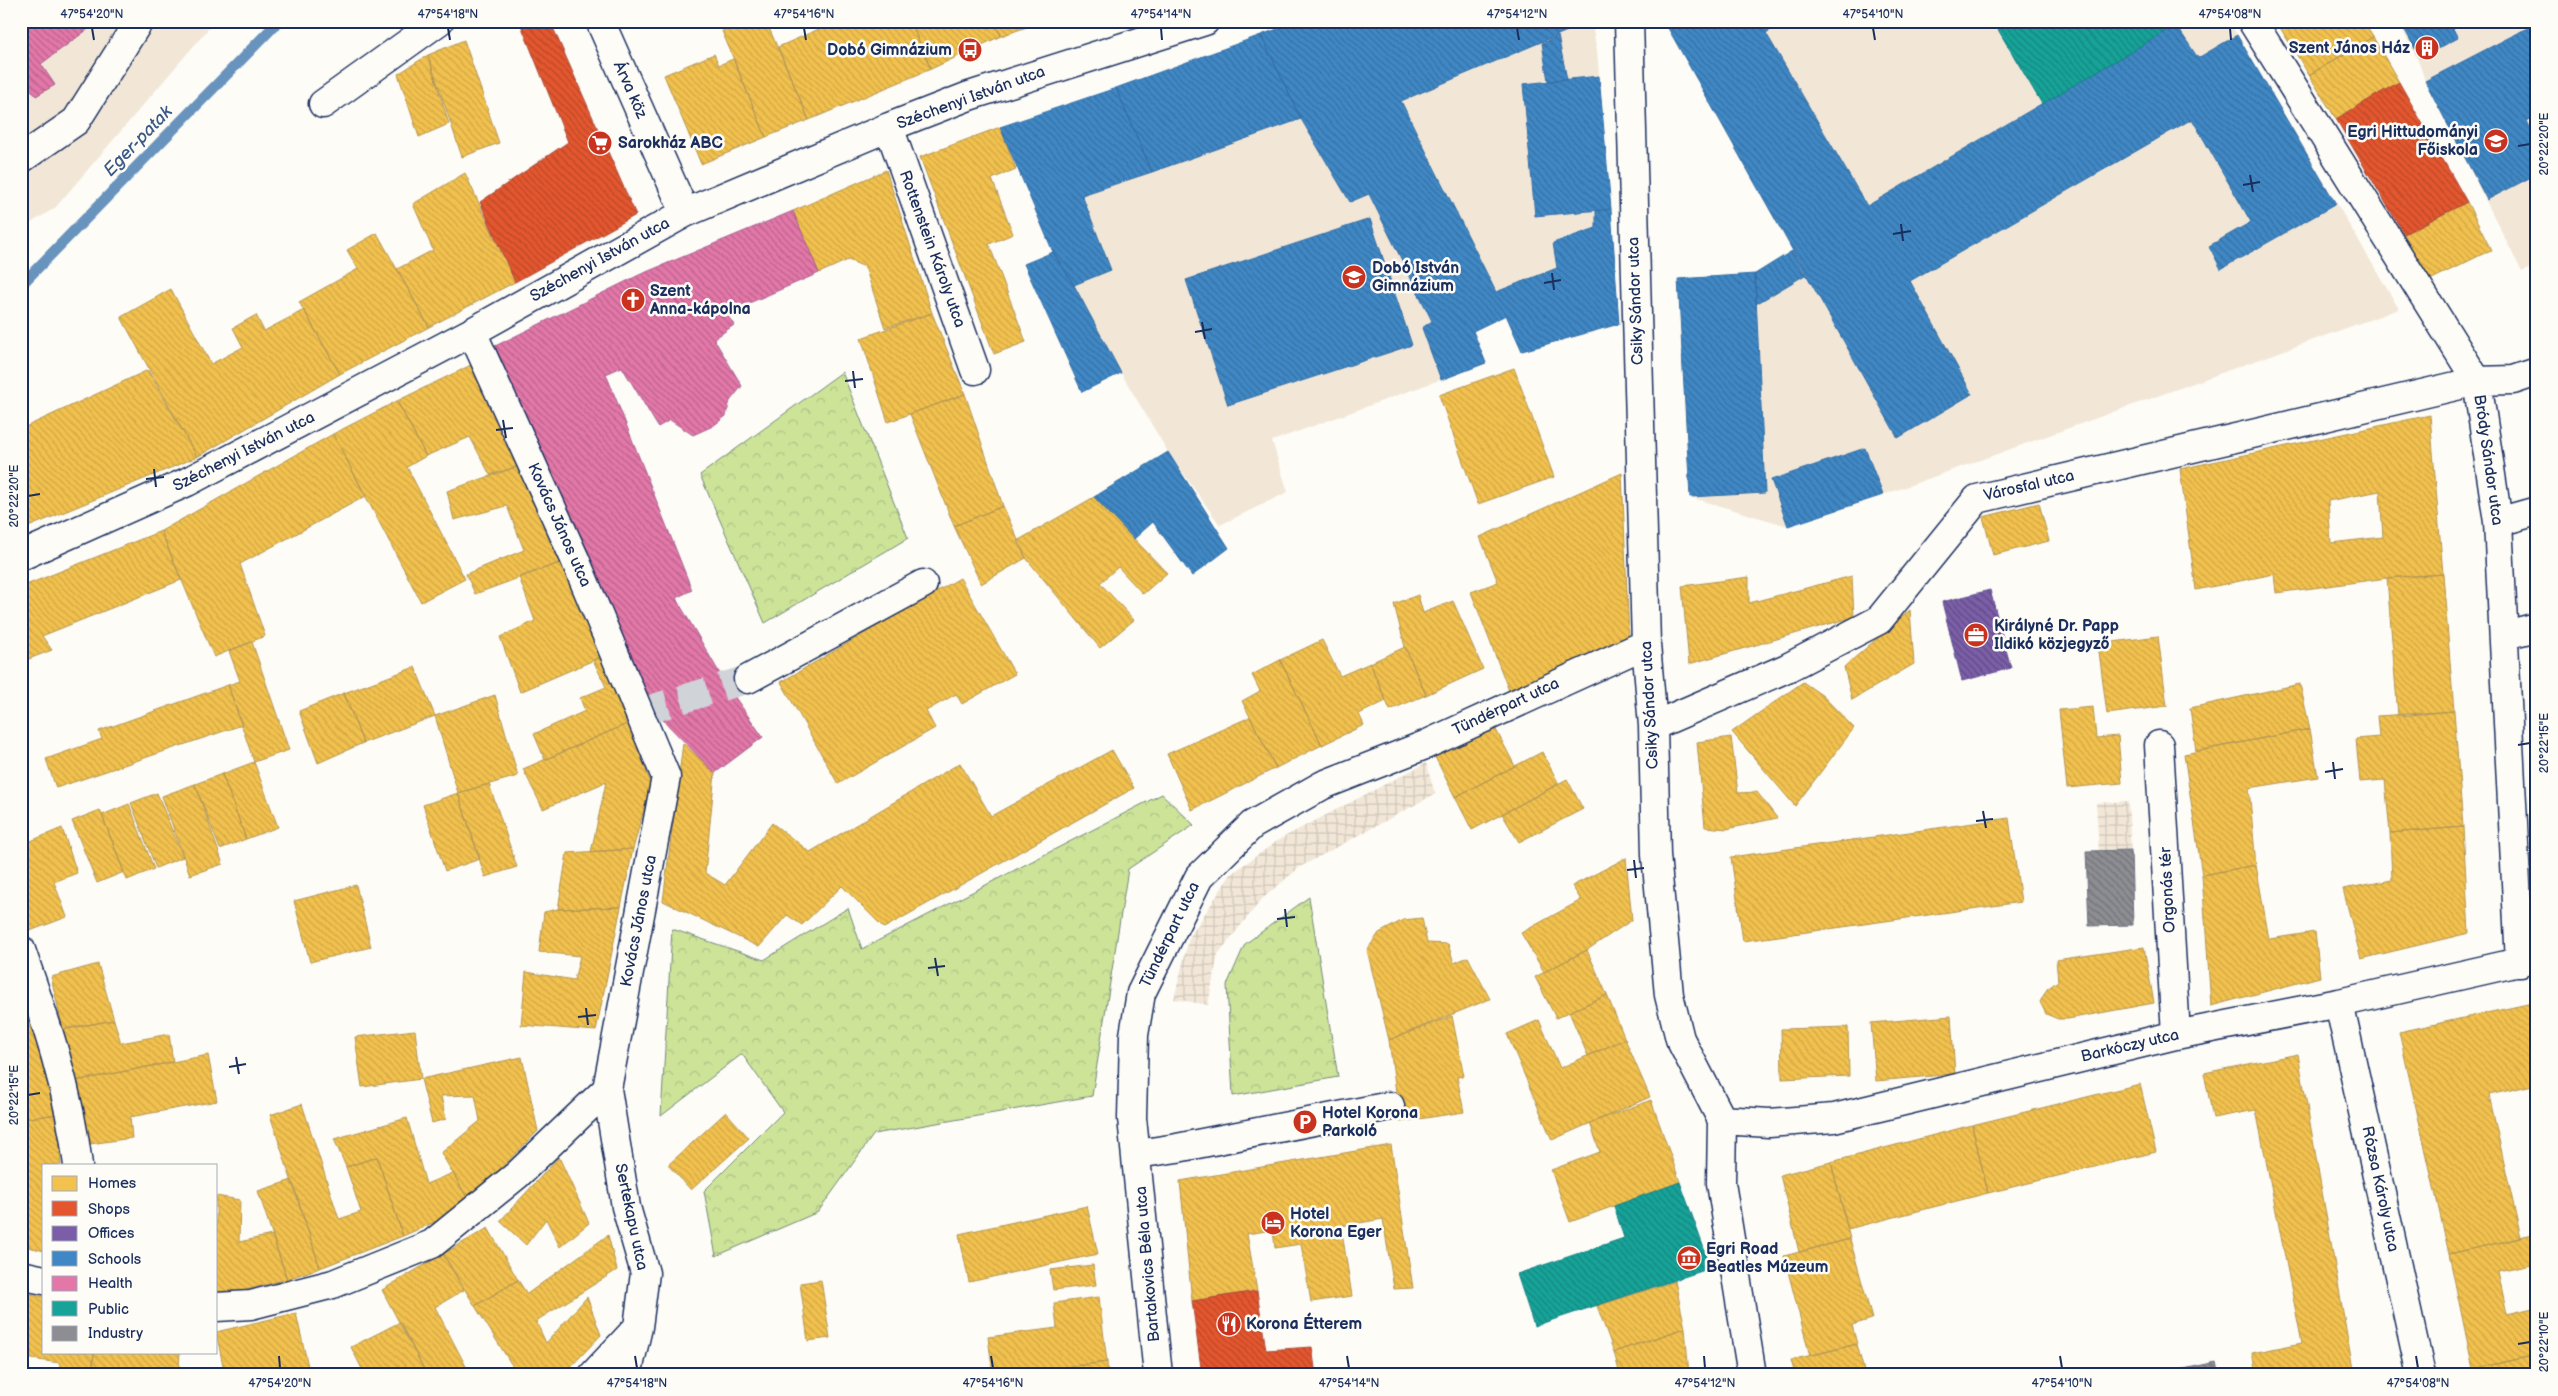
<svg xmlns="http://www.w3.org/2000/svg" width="2558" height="1396" font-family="'Balsamiq Sans',sans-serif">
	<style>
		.built { fill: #f2e7d7 }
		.industrial { fill: url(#industrial-grid) }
		.forest { fill: url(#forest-crowns); stroke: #74897b }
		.homes { fill: url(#homes-back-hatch); stroke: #b29553; fill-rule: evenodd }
		.shops { fill: url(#shops-back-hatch); stroke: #a84b3c }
		.offices { fill: url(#offices-back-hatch); stroke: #5e5091 }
		.schools { fill: url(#schools-back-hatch); stroke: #346da6 }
		.health { fill: url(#health-back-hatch); stroke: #a76192 }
		.public { fill: url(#public-back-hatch); stroke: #188087 }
		.industry { fill: url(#industry-back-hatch); stroke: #6b7182 }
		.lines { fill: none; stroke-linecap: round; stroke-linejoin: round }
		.stream { stroke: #6893bd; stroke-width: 11 }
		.minor-tunnel { stroke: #d0d3d8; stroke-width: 28; stroke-dasharray: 28 14; stroke-linecap: butt }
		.minor-casing { stroke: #1b2f5e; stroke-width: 31 }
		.minor { stroke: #fdfcf7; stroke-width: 28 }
		.ticks { fill: none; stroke: #1b2f5e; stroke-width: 2 }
		.labels { text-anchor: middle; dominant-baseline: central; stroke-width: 5; stroke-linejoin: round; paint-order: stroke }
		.poi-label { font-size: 16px; font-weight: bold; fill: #1b2f5e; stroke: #fdfcf7; text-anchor: start }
		.street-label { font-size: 16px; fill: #1b2f5e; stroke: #fdfcf7 }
		.water-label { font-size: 18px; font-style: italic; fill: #3b5986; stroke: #fdfcf7 }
		.neatline { fill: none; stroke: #1b2f5e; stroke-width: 2 }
		.ticks-label { font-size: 12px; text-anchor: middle; fill: #1b2f5e }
	</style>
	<defs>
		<pattern id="industrial-grid" width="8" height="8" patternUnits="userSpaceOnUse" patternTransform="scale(1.25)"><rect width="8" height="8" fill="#f2e7d7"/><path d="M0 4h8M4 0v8" fill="none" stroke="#cfc6bb"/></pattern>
		<pattern id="forest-crowns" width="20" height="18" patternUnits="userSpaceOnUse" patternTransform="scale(1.25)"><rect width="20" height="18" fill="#cce398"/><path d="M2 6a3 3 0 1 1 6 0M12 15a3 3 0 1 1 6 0" fill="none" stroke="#afc385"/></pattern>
		<pattern id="homes-back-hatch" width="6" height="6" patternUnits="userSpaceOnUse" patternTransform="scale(1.25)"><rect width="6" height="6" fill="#f2c14e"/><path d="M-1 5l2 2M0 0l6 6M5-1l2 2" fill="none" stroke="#cfa646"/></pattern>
		<pattern id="shops-back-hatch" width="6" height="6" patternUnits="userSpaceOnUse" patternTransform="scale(1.25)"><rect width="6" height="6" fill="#e4572e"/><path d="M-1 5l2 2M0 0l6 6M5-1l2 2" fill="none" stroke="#b8482a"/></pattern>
		<pattern id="offices-back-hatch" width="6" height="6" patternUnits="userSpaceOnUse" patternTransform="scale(1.25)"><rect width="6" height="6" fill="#7b5ea7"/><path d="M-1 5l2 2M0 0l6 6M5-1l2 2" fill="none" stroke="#5e4a84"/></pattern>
		<pattern id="schools-back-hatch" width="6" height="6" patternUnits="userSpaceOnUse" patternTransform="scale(1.25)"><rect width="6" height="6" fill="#3f88c5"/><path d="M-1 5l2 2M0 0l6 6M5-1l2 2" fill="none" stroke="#3470a3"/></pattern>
		<pattern id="health-back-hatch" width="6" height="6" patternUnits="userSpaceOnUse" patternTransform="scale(1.25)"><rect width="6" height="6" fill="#e377a8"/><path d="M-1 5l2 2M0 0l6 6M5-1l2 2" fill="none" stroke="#b7628c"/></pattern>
		<pattern id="public-back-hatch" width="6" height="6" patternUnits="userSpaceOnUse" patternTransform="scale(1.25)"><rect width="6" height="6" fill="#17a398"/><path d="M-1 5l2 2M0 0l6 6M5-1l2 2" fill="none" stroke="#14857f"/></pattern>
		<pattern id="industry-back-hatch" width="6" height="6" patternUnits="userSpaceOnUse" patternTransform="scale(1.25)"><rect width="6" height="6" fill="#8d8d92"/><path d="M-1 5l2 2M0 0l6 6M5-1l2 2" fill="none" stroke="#72747a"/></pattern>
	</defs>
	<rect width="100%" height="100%" fill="#fdfcf7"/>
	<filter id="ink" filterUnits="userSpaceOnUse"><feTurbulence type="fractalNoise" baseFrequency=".02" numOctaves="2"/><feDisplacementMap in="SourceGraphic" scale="10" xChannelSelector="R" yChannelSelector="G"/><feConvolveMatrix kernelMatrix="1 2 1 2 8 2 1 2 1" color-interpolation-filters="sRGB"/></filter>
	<g filter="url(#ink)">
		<path class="built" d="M 21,21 L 215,21 L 55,208 L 21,229 Z
			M 1299,21 L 1591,21 L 1597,50 L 1619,324 L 1522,351 L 1506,315 L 1473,331 L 1486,363 L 1272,441 L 1288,492 L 1220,525 L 1168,452 L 1121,373 L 1074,285 L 1111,269 L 1082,195 L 1152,172 L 1116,88 Z
			M 1664,21 L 2229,21 L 2399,309 L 1883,495 L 1788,526 L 1690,497 L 1678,279 L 1755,274 L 1792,251 Z
			M 2398,21 L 2537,21 L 2537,265 L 2522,272 L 2425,81 L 2419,62 Z"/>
		<path class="industrial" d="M 1426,763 L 1435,794 L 1300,867 L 1262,899 L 1218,954 L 1208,1005 L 1174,999 L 1189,938 L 1231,874 L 1280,839 Z
			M 2128,801 L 2131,850 L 2099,852 L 2096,803 Z"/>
		<path class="forest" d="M 842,372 L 908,538 L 765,623 L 700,475 Z
			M 1162,794 L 1194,825 L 1128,869 L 1092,1096 L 874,1134 L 818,1212 L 716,1256 L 704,1191 L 783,1112 L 742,1054 L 661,1116 L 672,929 L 764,960 L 848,908 L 862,949 Z
			M 1309,897 L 1338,1077 L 1233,1096 L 1227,985 L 1245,944 Z"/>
		<path class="homes" d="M 745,21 L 766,21 L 809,120 L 766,137 L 722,31 Z
			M 837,21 L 910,21 L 931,69 L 809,120 L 778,47 Z
			M 910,21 L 994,21 L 1001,36 L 931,69 Z
			M 994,21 L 1044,21 L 1001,36 Z
			M 2276,21 L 2363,21 L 2373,37 L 2309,75 Z
			M 2373,37 L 2399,82 L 2336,119 L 2309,75 Z
			M 464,40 L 499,143 L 462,157 L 428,55 Z
			M 714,54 L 719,65 L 733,59 L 766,137 L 701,164 L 664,75 Z
			M 428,55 L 449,124 L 419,137 L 398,74 Z
			M 1000,127 L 1016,169 L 992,179 L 1013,234 L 989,244 L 1026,342 L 994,354 L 920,157 Z
			M 886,170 L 932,313 L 885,328 L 865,267 L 848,260 L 819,273 L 793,211 Z
			M 465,173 L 515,282 L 429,327 L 397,269 L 433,250 L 413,204 Z
			M 2467,202 L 2491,250 L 2428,281 L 2404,234 Z
			M 377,233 L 429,327 L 340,374 L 299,302 L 358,269 L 347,250 Z
			M 171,289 L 211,364 L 243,347 L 233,328 L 256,315 L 264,331 L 304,310 L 340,374 L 197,457 L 121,317 Z
			M 932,313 L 965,394 L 888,422 L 861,338 Z
			M 473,364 L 519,466 L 490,475 L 470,437 L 426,456 L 397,401 Z
			M 1514,368 L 1554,477 L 1478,504 L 1439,395 Z
			M 148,370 L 197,457 L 21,530 L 21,429 Z
			M 965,394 L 1003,506 L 954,526 L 910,414 Z
			M 397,401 L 426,456 L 407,467 L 465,579 L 421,602 L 333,434 Z
			M 2430,415 L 2443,574 L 2387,578 L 2276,593 L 2274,574 L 2196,590 L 2180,469 ZM 2380,491 L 2383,537 L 2331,543 L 2328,501 Z
			M 333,434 L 366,496 L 240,564 L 265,636 L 214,657 L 161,531 Z
			M 519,466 L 565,561 L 475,594 L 466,574 L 524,550 L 507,506 L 454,520 L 447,491 Z
			M 1622,473 L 1629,640 L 1509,691 L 1471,592 L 1498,582 L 1480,537 Z
			M 1094,497 L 1167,573 L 1143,594 L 1118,567 L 1100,583 L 1134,620 L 1100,648 L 1026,558 L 1017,541 Z
			M 2039,503 L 2049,541 L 1993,555 L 1983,517 Z
			M 1003,506 L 1026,558 L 981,584 L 954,526 Z
			M 161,531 L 181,580 L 42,636 L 52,650 L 21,662 L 21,587 Z
			M 565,561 L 601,657 L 520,692 L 500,637 L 535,621 L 519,577 Z
			M 2443,574 L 2454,711 L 2398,716 L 2387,578 Z
			M 1852,576 L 1854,617 L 1689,664 L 1682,586 L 1749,577 L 1749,603 Z
			M 960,578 L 1015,674 L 962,704 L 956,694 L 926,711 L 935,728 L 838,784 L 781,682 Z
			M 1418,595 L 1423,613 L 1453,601 L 1483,669 L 1426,695 L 1405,647 L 1394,604 Z
			M 1910,610 L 1914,664 L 1852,700 L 1844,667 Z
			M 2158,636 L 2167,706 L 2107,714 L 2098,644 Z
			M 1322,640 L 1340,676 L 1370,663 L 1386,701 L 1359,714 L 1364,725 L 1322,745 L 1280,660 Z
			M 252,642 L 289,750 L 254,762 L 228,685 L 240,681 L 229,651 Z
			M 1405,647 L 1426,695 L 1390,710 L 1370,663 Z
			M 601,657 L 629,723 L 545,760 L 534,734 L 585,711 L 580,698 L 606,687 L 593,660 Z
			M 1280,660 L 1322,745 L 1324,744 L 1276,768 L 1242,701 L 1260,691 L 1252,675 Z
			M 415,667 L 435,716 L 363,743 L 344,693 Z
			M 1803,682 L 1823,696 L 1854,728 L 1795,806 L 1732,732 Z
			M 2300,684 L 2310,729 L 2196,751 L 2190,708 Z
			M 228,685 L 242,725 L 56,788 L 46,759 L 102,739 L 99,731 Z
			M 344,693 L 363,743 L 318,763 L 299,711 Z
			M 495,695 L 518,776 L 458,793 L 435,716 Z
			M 2093,707 L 2096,738 L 2118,736 L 2122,783 L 2067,788 L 2059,710 Z
			M 2454,711 L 2463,827 L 2390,833 L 2385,780 L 2360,782 L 2356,739 L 2379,737 L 2377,716 Z
			M 1250,717 L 1276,768 L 1192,810 L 1167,754 Z
			M 629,723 L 651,784 L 633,849 L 591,852 L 606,782 L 543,809 L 523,769 Z
			M 1494,726 L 1515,766 L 1455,797 L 1435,757 Z
			M 2310,729 L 2318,777 L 2249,788 L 2256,865 L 2202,875 L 2184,754 Z
			M 1731,737 L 1738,793 L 1757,792 L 1777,818 L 1727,829 L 1705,827 L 1697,742 Z
			M 683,743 L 715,773 L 705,873 L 725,885 L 772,823 L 810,852 L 960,763 L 991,816 L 1112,750 L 1134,788 L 884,928 L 842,886 L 802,925 L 787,915 L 759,947 L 663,901 Z
			M 1542,752 L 1559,784 L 1472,830 L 1455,797 Z
			M 254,762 L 278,827 L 246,839 L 222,774 Z
			M 222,774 L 246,839 L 220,849 L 195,784 Z
			M 1567,779 L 1583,809 L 1519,842 L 1502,814 Z
			M 195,784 L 223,864 L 190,875 L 162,796 Z
			M 489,784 L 517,867 L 485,877 L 458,793 Z
			M 157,793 L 183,857 L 156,868 L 131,803 Z
			M 458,793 L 480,859 L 445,871 L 423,805 Z
			M 129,804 L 154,869 L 127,880 L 102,815 Z
			M 100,810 L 124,872 L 97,883 L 72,821 Z
			M 2009,818 L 2021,902 L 1743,941 L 1731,857 Z
			M 2463,827 L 2469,933 L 2361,959 L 2343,889 L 2392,880 L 2390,833 Z
			M 62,828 L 77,873 L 54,882 L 67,917 L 30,931 L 21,909 L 21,845 Z
			M 633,849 L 621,907 L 558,909 L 567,853 Z
			M 1626,858 L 1632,920 L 1587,950 L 1544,972 L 1521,933 L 1581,900 L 1572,886 Z
			M 2256,865 L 2269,939 L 2315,932 L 2320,977 L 2211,1006 L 2202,875 Z
			M 356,885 L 371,947 L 310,962 L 294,901 Z
			M 621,907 L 596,1031 L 521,1025 L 526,972 L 574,980 L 580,956 L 539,952 L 544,912 L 558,909 Z
			M 1422,918 L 1427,943 L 1448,944 L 1454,963 L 1468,957 L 1490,999 L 1389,1040 L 1367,950 L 1379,933 L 1403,920 Z
			M 2144,947 L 2154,1003 L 2068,1019 L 2058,1019 L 2046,1014 L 2040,1002 L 2047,989 L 2058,981 L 2056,960 Z
			M 1587,950 L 1607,995 L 1556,1018 L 1535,977 Z
			M 98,964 L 114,1020 L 63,1029 L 51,977 Z
			M 21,983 L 37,1019 L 21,1022 Z
			M 1607,995 L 1625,1039 L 1588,1056 L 1569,1012 Z
			M 2537,1002 L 2537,1084 L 2489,1095 L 2521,1238 L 2449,1254 L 2399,1032 Z
			M 1452,1016 L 1464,1076 L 1457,1077 L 1464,1112 L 1400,1122 L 1389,1040 Z
			M 1951,1016 L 1955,1074 L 1876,1081 L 1871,1023 Z
			M 37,1019 L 58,1114 L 21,1119 L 21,1022 Z
			M 114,1020 L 121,1043 L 169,1034 L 173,1062 L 70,1082 L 57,1031 Z
			M 1539,1020 L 1560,1068 L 1625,1039 L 1650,1097 L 1552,1140 L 1507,1034 Z
			M 1848,1027 L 1849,1076 L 1782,1079 L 1781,1029 Z
			M 415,1030 L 421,1079 L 362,1087 L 355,1037 Z
			M 2298,1054 L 2354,1375 L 2256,1375 L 2252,1353 L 2302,1343 L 2256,1110 L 2213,1118 L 2204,1073 Z
			M 208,1055 L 217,1101 L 130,1117 L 132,1138 L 83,1145 L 70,1082 Z
			M 522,1057 L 538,1131 L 469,1201 L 441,1153 L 480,1121 L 475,1095 L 441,1096 L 446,1119 L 432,1123 L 421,1079 Z
			M 2140,1084 L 2156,1152 L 1988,1193 L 1972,1125 Z
			M 1651,1100 L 1680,1182 L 1570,1222 L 1551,1170 L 1600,1152 L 1590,1123 Z
			M 302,1104 L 339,1219 L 361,1212 L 346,1167 L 377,1157 L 403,1236 L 320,1268 L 270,1115 Z
			M 726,1112 L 749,1138 L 691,1190 L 668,1165 Z
			M 58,1114 L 61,1165 L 44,1165 L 44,1251 L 21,1245 L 21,1119 Z
			M 407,1118 L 426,1184 L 453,1173 L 469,1201 L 444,1218 L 403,1236 L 377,1157 L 346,1167 L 334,1139 Z
			M 1972,1125 L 1988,1193 L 1848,1229 L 1831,1162 Z
			M 1391,1145 L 1413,1288 L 1394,1289 L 1383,1219 L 1341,1226 L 1352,1296 L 1311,1302 L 1301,1244 L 1275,1248 L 1273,1230 L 1247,1234 L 1257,1291 L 1192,1301 L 1180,1181 Z
			M 559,1157 L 589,1223 L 560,1247 L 546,1219 L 526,1245 L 500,1221 Z
			M 1831,1162 L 1850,1239 L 1799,1252 L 1780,1175 Z
			M 292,1180 L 320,1268 L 287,1279 L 258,1191 Z
			M 216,1196 L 240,1200 L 239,1242 L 272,1235 L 287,1279 L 239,1292 L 216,1292 Z
			M 1087,1206 L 1098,1254 L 969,1282 L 959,1234 Z
			M 488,1228 L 518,1280 L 475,1306 L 443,1254 Z
			M 2537,1234 L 2537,1263 L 2498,1271 L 2507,1314 L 2537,1307 L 2537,1355 L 2473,1369 L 2449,1254 Z
			M 608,1235 L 617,1270 L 536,1321 L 546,1343 L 587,1297 L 601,1335 L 563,1375 L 518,1375 L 475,1306 L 518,1280 L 527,1294 Z
			M 1850,1239 L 1872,1319 L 1852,1325 L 1857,1344 L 1810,1356 L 1784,1256 Z
			M 443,1254 L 464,1290 L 435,1307 L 469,1372 L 464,1375 L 427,1375 L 382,1290 Z
			M 1093,1265 L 1096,1285 L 1053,1290 L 1050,1270 Z
			M 821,1280 L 830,1338 L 808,1341 L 800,1283 Z
			M 1675,1281 L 1685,1328 L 1614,1352 L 1597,1306 Z
			M 21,1292 L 44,1297 L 44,1352 L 94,1352 L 92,1375 L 59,1375 L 60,1363 L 31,1359 L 29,1319 L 21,1318 Z
			M 1099,1297 L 1107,1362 L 993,1375 L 988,1337 L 1057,1328 L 1054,1303 Z
			M 296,1313 L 310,1375 L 225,1375 L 216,1332 Z
			M 400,1322 L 427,1375 L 365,1375 L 351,1347 Z
			M 1685,1328 L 1689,1375 L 1620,1375 L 1614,1352 Z
			M 1857,1344 L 1865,1375 L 1795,1375 L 1791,1360 Z
			M 94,1352 L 180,1352 L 179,1368 L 160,1365 L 158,1375 L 92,1375 Z
			M 2537,1355 L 2537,1375 L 2475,1375 L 2473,1369 Z
			M 1107,1362 L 1108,1375 L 1045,1375 L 1044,1370 Z
			M 513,1367 L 518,1375 L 503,1375 Z"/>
		<path class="shops" d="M 532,21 L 550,21 L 636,215 L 515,282 L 480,202 L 568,142 L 521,25 Z
			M 2399,82 L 2467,202 L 2404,234 L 2336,119 Z
			M 1257,1291 L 1266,1350 L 1312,1347 L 1316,1375 L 1202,1375 L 1192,1301 Z"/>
		<path class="offices" d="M 1990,590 L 2011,668 L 1962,681 L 1942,602 Z"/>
		<path class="schools" d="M 1299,21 L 1591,21 L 1401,101 L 1496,292 L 1557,268 L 1553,243 L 1596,228 L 1596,211 L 1611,209 L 1619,324 L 1522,351 L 1506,315 L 1473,331 L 1486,363 L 1441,380 L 1422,328 L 1432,321 L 1369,194 L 1350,202 L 1301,119 L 1261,35 Z
			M 1664,21 L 1785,21 L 1766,33 L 1867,206 L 2176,25 L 2198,58 L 2237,35 L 2336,204 L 2221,269 L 2209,246 L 2251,222 L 2192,119 L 1910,281 L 1972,394 L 1898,438 Z
			M 2400,21 L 2449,21 L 2458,38 L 2420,58 Z
			M 2537,23 L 2537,115 L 2527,121 L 2537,140 L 2537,174 L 2487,200 L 2425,81 Z
			M 1261,35 L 1301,119 L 1152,172 L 1116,88 Z
			M 1558,36 L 1567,79 L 1548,81 L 1542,43 Z
			M 1599,76 L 1611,209 L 1535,216 L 1523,84 Z
			M 1116,88 L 1152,172 L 1082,195 L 1111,270 L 1074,285 L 1053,252 L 1000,127 Z
			M 1370,219 L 1412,345 L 1228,405 L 1186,280 Z
			M 1792,251 L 1805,275 L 1756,304 L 1755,274 Z
			M 1053,252 L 1074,285 L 1121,373 L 1082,392 L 1024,264 Z
			M 1755,274 L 1765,493 L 1690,497 L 1678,279 Z
			M 1865,448 L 1883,495 L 1788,526 L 1771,480 Z
			M 1168,452 L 1229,548 L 1192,576 L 1153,522 L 1134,539 L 1094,497 Z"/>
		<path class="health" d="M 21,21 L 99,21 L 41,64 L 55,85 L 36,96 L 21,77 Z
			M 793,211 L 819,273 L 726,313 L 734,325 L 714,339 L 742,386 L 730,401 L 726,416 L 713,426 L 693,435 L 670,420 L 658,427 L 622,367 L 606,374 L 692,590 L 676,598 L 727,686 L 763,737 L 715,773 L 652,709 L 481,353 L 639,275 Z"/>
		<path class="public" d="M 1993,21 L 2173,21 L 2176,25 L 2042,104 Z
			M 1680,1182 L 1711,1268 L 1534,1326 L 1517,1274 L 1624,1238 L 1614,1206 Z"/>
		<path class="industry" d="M 2131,850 L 2133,925 L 2089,926 L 2086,851 Z
			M 2216,1362 L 2219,1375 L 2156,1375 Z"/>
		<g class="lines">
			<path class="stream" d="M 21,285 L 279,21"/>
			<path class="minor-tunnel" d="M 641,712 L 748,679"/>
			<defs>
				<path id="minor" d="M 600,21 L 685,213
					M 1629,21 L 1646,644 L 1653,726 L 1656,855 L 1669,995 L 1680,1039 L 1722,1120 L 1721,1183 L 1752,1375
					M 2252,21 L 2477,381 L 2498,522 L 2520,963
					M 323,104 L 439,21
					M 889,127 L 975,370
					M 21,159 L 76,121 L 139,21
					M 2498,522 L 2537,511
					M 21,556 L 187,482 L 472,332 L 685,213 L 889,127 L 969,96 L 1205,21
					M 2505,635 L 2537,627
					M 748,679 L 923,584
					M 1653,726 L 1787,668 L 1879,620 L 1977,499 L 2477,381 L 2513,380 L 2537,372
					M 2159,745 L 2176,1035
					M 21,950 C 46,1022 69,1089 78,1165
					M 2339,1003 L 2421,1375
					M 607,1089 L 626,1207 L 645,1273 L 638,1327 L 627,1375
					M 1722,1120 L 1769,1123 L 1834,1118 L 2176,1035 L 2339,1003 L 2537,958
					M 1137,1154 L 1177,1148 L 1390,1106
					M 21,1275 L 44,1280
					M 216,1307 L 251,1305 L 333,1284 L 432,1244 L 517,1175 L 607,1089 L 666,777 L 574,557 L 472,332
					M 593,1375 L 638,1327
					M 1158,1375 L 1132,1118 L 1134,1035 L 1141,993 L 1199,877 L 1252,825 L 1323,785 L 1425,745 L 1646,644"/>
			</defs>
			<use href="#minor" class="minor-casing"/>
			<use href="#minor" class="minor"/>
		</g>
	</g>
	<path class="ticks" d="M 92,28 L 94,40M 448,28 L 450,40M 804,28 L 806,40M 1161,28 L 1162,40M 1517,28 L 1519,40M 1873,28 L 1875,40M 2230,28 L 2231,40M 2518,146 L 2530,144M 2250,175 L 2253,192M 2243,185 L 2260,182M 1901,224 L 1903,241M 1893,234 L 1911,231M 1552,273 L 1554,290M 1544,283 L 1561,280M 1202,322 L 1205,339M 1195,332 L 1212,329M 853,371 L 855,388M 845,381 L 863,379M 503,420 L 506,438M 496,430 L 513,428M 154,469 L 156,487M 146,479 L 164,477M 28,496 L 40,494M 2518,745 L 2530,743M 2333,762 L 2335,779M 2325,772 L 2343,769M 1983,811 L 1986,828M 1976,821 L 1993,819M 1634,860 L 1636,878M 1627,870 L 1644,868M 1285,909 L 1287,927M 1277,919 L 1295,917M 935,958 L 938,976M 928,968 L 945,966M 586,1008 L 588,1025M 578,1017 L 596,1015M 236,1057 L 239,1074M 229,1067 L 246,1064M 28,1095 L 40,1093M 2518,1344 L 2530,1342M 279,1356 L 280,1368M 635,1356 L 637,1368M 991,1356 L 993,1368M 1347,1356 L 1349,1368M 1704,1356 L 1705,1368M 2060,1356 L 2062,1368M 2416,1356 L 2418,1368"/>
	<defs>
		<symbol id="building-disc" viewBox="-11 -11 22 22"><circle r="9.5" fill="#c8321e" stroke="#fdfcf7"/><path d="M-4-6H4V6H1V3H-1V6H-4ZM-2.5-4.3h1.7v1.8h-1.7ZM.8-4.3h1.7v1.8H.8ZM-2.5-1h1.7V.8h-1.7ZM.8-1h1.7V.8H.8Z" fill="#fff"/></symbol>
		<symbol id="bus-disc" viewBox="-11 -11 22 22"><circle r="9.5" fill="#c8321e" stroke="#fdfcf7"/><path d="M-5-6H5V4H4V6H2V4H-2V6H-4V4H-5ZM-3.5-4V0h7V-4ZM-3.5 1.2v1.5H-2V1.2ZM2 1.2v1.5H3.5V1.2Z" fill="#fff"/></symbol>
		<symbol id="university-disc" viewBox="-11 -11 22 22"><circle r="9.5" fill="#c8321e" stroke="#fdfcf7"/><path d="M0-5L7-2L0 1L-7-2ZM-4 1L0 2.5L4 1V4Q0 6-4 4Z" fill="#fff"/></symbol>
		<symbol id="supermarket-disc" viewBox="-11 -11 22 22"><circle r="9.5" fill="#c8321e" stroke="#fdfcf7"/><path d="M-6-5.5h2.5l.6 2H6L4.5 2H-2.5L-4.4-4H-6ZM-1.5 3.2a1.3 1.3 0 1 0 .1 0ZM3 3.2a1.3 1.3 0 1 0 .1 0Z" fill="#fff"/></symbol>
		<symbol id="school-disc" viewBox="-11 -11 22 22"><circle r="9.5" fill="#c8321e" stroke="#fdfcf7"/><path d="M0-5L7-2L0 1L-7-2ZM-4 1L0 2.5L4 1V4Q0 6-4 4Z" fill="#fff"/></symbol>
		<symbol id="church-disc" viewBox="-11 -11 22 22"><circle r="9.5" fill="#c8321e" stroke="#fdfcf7"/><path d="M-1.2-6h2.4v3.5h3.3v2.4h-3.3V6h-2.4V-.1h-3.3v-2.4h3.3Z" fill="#fff"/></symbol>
		<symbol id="office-disc" viewBox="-11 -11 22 22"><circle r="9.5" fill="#c8321e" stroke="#fdfcf7"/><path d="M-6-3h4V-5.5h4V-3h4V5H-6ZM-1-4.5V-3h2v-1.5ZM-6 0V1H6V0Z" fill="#fff"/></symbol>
		<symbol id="parking-disc" viewBox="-11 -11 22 22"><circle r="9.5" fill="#c8321e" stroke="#fdfcf7"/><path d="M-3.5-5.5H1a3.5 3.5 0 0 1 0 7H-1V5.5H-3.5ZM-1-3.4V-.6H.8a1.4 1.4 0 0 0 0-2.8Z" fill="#fff"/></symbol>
		<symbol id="hotel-disc" viewBox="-11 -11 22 22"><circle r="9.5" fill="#c8321e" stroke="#fdfcf7"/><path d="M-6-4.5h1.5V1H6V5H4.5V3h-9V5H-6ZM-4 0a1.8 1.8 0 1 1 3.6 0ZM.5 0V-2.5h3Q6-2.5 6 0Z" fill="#fff"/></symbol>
		<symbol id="museum-disc" viewBox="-11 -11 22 22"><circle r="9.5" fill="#c8321e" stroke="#fdfcf7"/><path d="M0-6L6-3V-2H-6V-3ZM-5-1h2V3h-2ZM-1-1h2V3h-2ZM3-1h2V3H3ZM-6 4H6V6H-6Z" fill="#fff"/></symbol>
		<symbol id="restaurant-disc" viewBox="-11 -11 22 22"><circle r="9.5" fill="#c8321e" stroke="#fdfcf7"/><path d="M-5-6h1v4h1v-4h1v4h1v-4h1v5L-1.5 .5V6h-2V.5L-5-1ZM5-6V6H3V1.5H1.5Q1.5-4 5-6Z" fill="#fff"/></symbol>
	</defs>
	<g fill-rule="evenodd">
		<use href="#building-disc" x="2413" y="34" width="28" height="28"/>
		<use href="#bus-disc" x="956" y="36" width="28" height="28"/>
		<use href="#university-disc" x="2482" y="127" width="28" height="28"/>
		<use href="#supermarket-disc" x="586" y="129" width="28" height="28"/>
		<use href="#school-disc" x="1340" y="263" width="28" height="28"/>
		<use href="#church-disc" x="619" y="286" width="28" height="28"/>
		<use href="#office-disc" x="1962" y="621" width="28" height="28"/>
		<use href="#parking-disc" x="1291" y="1108" width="28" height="28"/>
		<use href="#hotel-disc" x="1259" y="1209" width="28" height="28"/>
		<use href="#museum-disc" x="1675" y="1244" width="28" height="28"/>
		<use href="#restaurant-disc" x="1215" y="1310" width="28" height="28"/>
	</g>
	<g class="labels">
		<g class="poi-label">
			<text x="2410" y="48" text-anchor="end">Szent János Ház</text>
			<text x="952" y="50" text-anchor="end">Dobó Gimnázium</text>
			<text x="2478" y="132" text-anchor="end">Egri Hittudományi<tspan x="2478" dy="18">Főiskola</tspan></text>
			<text x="618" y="143">Sarokház ABC</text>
			<text x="1372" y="268">Dobó István<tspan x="1372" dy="18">Gimnázium</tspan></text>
			<text x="650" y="291">Szent<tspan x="650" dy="18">Anna-kápolna</tspan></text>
			<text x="1994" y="626">Királyné Dr. Papp<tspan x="1994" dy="18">Ildikó közjegyző</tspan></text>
			<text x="1322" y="1113">Hotel Korona<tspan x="1322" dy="18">Parkoló</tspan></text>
			<text x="1290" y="1214">Hotel<tspan x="1290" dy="18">Korona Eger</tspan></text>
			<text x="1706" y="1249">Egri Road<tspan x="1706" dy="18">Beatles Múzeum</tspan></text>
			<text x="1246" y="1324">Korona Étterem</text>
		</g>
		<g class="street-label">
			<text transform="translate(630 90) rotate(66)">Árva köz</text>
			<text transform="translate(971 98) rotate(-20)">Széchenyi István utca</text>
			<text transform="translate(932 249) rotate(70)">Rottenstein Károly utca</text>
			<text transform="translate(600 260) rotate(-29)">Széchenyi István utca</text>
			<text transform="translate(1636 301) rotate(-92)">Csiky Sándor utca</text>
			<text transform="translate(244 452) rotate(-27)">Széchenyi István utca</text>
			<text transform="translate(2488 460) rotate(82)">Bródy Sándor utca</text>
			<text transform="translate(2029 486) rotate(-13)">Városfal utca</text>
			<text transform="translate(559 525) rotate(66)">Kovács János utca</text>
			<text transform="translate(1650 705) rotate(-93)">Csiky Sándor utca</text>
			<text transform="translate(1506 707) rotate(-25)">Tündérpart utca</text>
			<text transform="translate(2168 890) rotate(-93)">Orgonás tér</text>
			<text transform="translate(639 921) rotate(-79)">Kovács János utca</text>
			<text transform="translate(1170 935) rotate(-64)">Tündérpart utca</text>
			<text transform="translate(2130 1046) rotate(-13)">Barkóczy utca</text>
			<text transform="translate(2380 1189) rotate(78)">Rózsa Károly utca</text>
			<text transform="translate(631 1217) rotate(78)">Sertekapu utca</text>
			<text transform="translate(1148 1264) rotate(-95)">Bartakovics Béla utca</text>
		</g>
		<g class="water-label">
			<text transform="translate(138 141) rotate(-46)">Eger-patak</text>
		</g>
	</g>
	<rect width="2558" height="1396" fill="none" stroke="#fdfcf7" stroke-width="55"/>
	<rect x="42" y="1164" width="175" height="190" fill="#fdfcf7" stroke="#a3aaba"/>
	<rect x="52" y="1176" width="25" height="15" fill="#f2c14e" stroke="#a3aaba"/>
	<text x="88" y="1188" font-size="15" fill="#1b2f5e">Homes</text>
	<rect x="52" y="1201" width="25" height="15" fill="#e4572e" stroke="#a3aaba"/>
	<text x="88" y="1214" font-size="15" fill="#1b2f5e">Shops</text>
	<rect x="52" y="1226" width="25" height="15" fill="#7b5ea7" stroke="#a3aaba"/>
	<text x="88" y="1238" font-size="15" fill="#1b2f5e">Offices</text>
	<rect x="52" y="1251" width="25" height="15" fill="#3f88c5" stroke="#a3aaba"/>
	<text x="88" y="1264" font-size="15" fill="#1b2f5e">Schools</text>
	<rect x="52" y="1276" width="25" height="15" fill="#e377a8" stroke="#a3aaba"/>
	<text x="88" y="1288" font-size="15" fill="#1b2f5e">Health</text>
	<rect x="52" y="1301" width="25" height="15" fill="#17a398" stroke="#a3aaba"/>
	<text x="88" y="1314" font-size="15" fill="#1b2f5e">Public</text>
	<rect x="52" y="1326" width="25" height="15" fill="#8d8d92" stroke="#a3aaba"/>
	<text x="88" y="1338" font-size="15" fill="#1b2f5e">Industry</text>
	<rect x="28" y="28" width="2502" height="1340" class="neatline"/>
	<g class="ticks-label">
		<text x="92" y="18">47°54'20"N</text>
		<text x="448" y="18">47°54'18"N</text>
		<text x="804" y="18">47°54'16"N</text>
		<text x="1161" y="18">47°54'14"N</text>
		<text x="1517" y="18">47°54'12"N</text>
		<text x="1873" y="18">47°54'10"N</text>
		<text x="2230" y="18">47°54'08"N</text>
		<text transform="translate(2544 144) rotate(-90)" y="4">20°22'20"E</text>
		<text transform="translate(14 496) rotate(-90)" y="4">20°22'20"E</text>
		<text transform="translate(2544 743) rotate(-90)" y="4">20°22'15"E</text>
		<text transform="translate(14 1095) rotate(-90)" y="4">20°22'15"E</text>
		<text transform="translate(2544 1342) rotate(-90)" y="4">20°22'10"E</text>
		<text x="280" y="1387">47°54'20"N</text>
		<text x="637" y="1387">47°54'18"N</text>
		<text x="993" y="1387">47°54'16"N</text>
		<text x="1349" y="1387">47°54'14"N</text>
		<text x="1705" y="1387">47°54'12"N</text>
		<text x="2062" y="1387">47°54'10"N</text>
		<text x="2418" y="1387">47°54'08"N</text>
	</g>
</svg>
